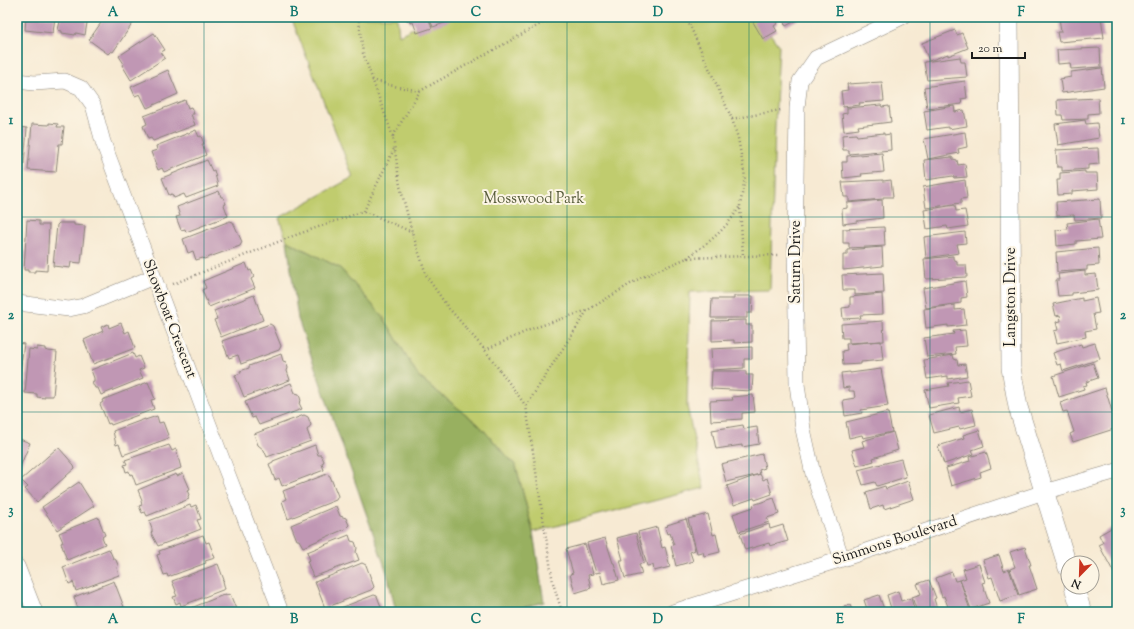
<svg xmlns="http://www.w3.org/2000/svg" width="1134" height="629" font-family="'Sorts Mill Goudy',serif">
	<style>
		.green { fill: #c0cc6e; stroke: #6e7445 }
		.forest { fill: #98b061; stroke: #5a663e }
		.building { fill: #c097b4 }
		.lines { fill: none; stroke-linecap: round; stroke-linejoin: round }
		.minor-casing { stroke: #8a8378; stroke-width: 16 }
		.tertiary-casing { stroke: #8a8378; stroke-width: 20 }
		.path { stroke: #8a8378; stroke-width: 2.5; stroke-dasharray: 1 3; stroke-linecap: butt }
		.minor { stroke: #fff; stroke-width: 15 }
		.tertiary { stroke: #fff; stroke-width: 19 }
		.grid { fill: none; stroke: #0f766e; stroke-width: 1; stroke-opacity: 0.55 }
		.labels { text-anchor: middle; dominant-baseline: central; stroke-width: 4; stroke-linejoin: round; paint-order: stroke }
		.park-label { font-size: 15px; fill: #555a39; stroke: #fcf5e5 }
		.street-label { font-size: 15px; fill: #1c1c1c; stroke: #fcf5e5 }
		.neatline { fill: none; stroke: #0f766e; stroke-width: 1.5 }
		.grid-label { font-size: 13px; text-anchor: middle; font-weight: bold; fill: #0f766e }
	</style>
	<rect width="100%" height="100%" fill="#fcf5e5"/>
	<filter id="ink" filterUnits="userSpaceOnUse"><feTurbulence type="fractalNoise" baseFrequency=".025" numOctaves="2"/><feDisplacementMap in="SourceGraphic" scale="8" xChannelSelector="R" yChannelSelector="G"/><feConvolveMatrix kernelMatrix="1 2 1 2 8 2 1 2 1" color-interpolation-filters="sRGB"/></filter>
	<filter id="wash" filterUnits="userSpaceOnUse"><feTurbulence type="fractalNoise" baseFrequency=".012" numOctaves="4" result="noise"/><feDisplacementMap in="SourceGraphic" scale="16" xChannelSelector="R" yChannelSelector="G"/><feGaussianBlur stdDeviation="0.9" result="paint"/><feColorMatrix in="noise" values="0 0 0 0 0 0 0 0 0 0 0 0 0 0 0 0 0 1.4 0 .05"/><feComposite in="paint" operator="in"/></filter>
	<g filter="url(#wash)">
		<rect width="100%" height="100%" fill="#f7ead3"/>
		<path class="green" d="M 291,17 L 397,17 L 399,35 L 436,17 L 758,17 L 779,46 L 775,126 L 770,290 L 690,292 L 687,406 L 704,488 L 533,532 L 516,466 L 478,424 L 419,377 L 384,318 L 340,268 L 287,241 L 279,218 L 353,177 Z"/>
		<path class="forest" d="M 287,241 L 340,268 L 384,318 L 419,377 L 478,424 L 516,466 L 533,532 L 544,602 L 506,612 L 396,612 L 387,573 L 298,319 Z"/>
		<g id="blocks">
			<path class="building" d="M 17,17 L 22,17 L 20,34 L 17,34 Z
				M 26,17 L 55,17 L 53,33 L 25,30 Z
				M 61,17 L 88,17 L 85,35 L 76,33 L 75,35 L 62,33 L 62,31 L 58,30 Z
				M 105,17 L 137,17 L 113,52 L 111,51 L 108,54 L 89,40 Z
				M 406,17 L 428,17 L 432,28 L 417,33 L 413,22 L 410,23 L 409,20 L 407,20 Z
				M 429,17 L 448,17 L 450,21 L 433,27 Z
				M 753,17 L 775,17 L 778,23 L 774,26 L 777,31 L 763,39 L 753,22 L 755,21 Z
				M 776,17 L 802,17 L 786,26 L 782,19 L 778,21 Z
				M 1059,17 L 1101,17 L 1104,38 L 1059,42 L 1057,32 L 1061,32 Z
				M 955,30 L 957,35 L 962,33 L 968,48 L 948,56 L 948,54 L 929,61 L 922,43 Z
				M 154,33 L 165,50 L 161,52 L 165,58 L 131,80 L 122,65 L 124,64 L 119,56 Z
				M 1100,48 L 1101,67 L 1071,69 L 1070,63 L 1058,64 L 1057,50 Z
				M 960,57 L 961,62 L 965,62 L 967,77 L 927,80 L 924,62 Z
				M 1102,68 L 1104,87 L 1062,93 L 1060,79 L 1071,77 L 1071,72 Z
				M 168,70 L 178,94 L 147,108 L 140,94 L 135,96 L 131,87 Z
				M 965,81 L 967,98 L 961,99 L 962,104 L 927,108 L 924,87 Z
				M 882,82 L 884,101 L 859,103 L 860,105 L 843,107 L 841,91 L 848,90 L 847,84 Z
				M 1098,98 L 1099,113 L 1088,114 L 1088,119 L 1063,120 L 1062,115 L 1058,115 L 1057,100 Z
				M 185,100 L 188,108 L 191,107 L 194,114 L 191,114 L 195,125 L 153,141 L 151,138 L 148,139 L 143,126 L 147,124 L 144,116 Z
				M 881,105 L 882,107 L 889,106 L 891,122 L 858,126 L 859,129 L 844,131 L 842,114 L 847,113 L 847,108 Z
				M 954,106 L 955,112 L 964,110 L 967,126 L 948,129 L 948,127 L 927,130 L 924,111 Z
				M 1085,120 L 1086,124 L 1097,123 L 1099,138 L 1058,145 L 1055,124 Z
				M 49,123 L 58,124 L 57,127 L 64,127 L 62,144 L 59,144 L 56,172 L 28,170 L 32,124 L 49,125 Z
				M 17,127 L 27,128 L 24,164 L 17,163 Z
				M 196,130 L 199,137 L 201,136 L 204,144 L 202,144 L 206,155 L 164,172 L 162,168 L 158,170 L 151,152 L 157,150 L 156,146 Z
				M 965,132 L 967,147 L 958,149 L 959,153 L 928,159 L 924,139 Z
				M 884,133 L 884,135 L 890,134 L 891,150 L 849,154 L 849,150 L 843,150 L 842,135 L 856,134 L 857,136 Z
				M 1098,148 L 1099,164 L 1088,165 L 1088,169 L 1062,171 L 1062,167 L 1057,167 L 1056,150 Z
				M 882,153 L 884,172 L 861,174 L 862,176 L 843,178 L 842,162 L 847,162 L 847,156 Z
				M 952,157 L 953,159 L 957,160 L 958,165 L 965,164 L 967,177 L 954,178 L 953,176 L 926,180 L 924,160 Z
				M 207,160 L 212,171 L 214,170 L 218,186 L 186,198 L 184,194 L 174,198 L 172,194 L 169,195 L 162,178 Z
				M 1085,171 L 1085,173 L 1097,173 L 1098,189 L 1072,191 L 1072,194 L 1058,195 L 1057,180 L 1060,180 L 1060,173 Z
				M 883,180 L 883,181 L 891,180 L 893,197 L 883,197 L 883,199 L 849,202 L 849,197 L 844,197 L 842,182 Z
				M 965,180 L 967,198 L 961,199 L 961,203 L 926,208 L 923,187 Z
				M 219,191 L 221,197 L 223,197 L 226,204 L 224,205 L 228,216 L 186,232 L 185,229 L 181,230 L 176,217 L 180,216 L 177,207 Z
				M 1100,199 L 1101,218 L 1075,220 L 1074,215 L 1057,216 L 1056,202 Z
				M 882,200 L 883,218 L 857,221 L 857,222 L 843,224 L 842,209 L 847,208 L 847,203 Z
				M 955,205 L 956,211 L 965,210 L 968,226 L 948,229 L 947,226 L 927,229 L 924,210 Z
				M 17,214 L 21,215 L 18,246 L 17,245 Z
				M 1098,219 L 1101,239 L 1076,241 L 1076,244 L 1057,246 L 1056,230 L 1068,229 L 1067,223 Z
				M 27,220 L 39,221 L 39,225 L 49,225 L 47,271 L 35,270 L 35,272 L 28,272 L 28,270 L 24,270 Z
				M 230,221 L 233,222 L 242,242 L 240,246 L 204,259 L 203,258 L 196,260 L 193,251 L 188,253 L 183,239 Z
				M 59,223 L 74,223 L 74,225 L 85,226 L 81,263 L 71,262 L 70,268 L 53,266 L 57,225 Z
				M 884,227 L 885,246 L 849,248 L 849,243 L 843,243 L 843,229 Z
				M 965,232 L 966,243 L 957,244 L 959,253 L 926,258 L 924,237 Z
				M 882,247 L 883,266 L 843,270 L 843,255 L 847,255 L 847,250 Z
				M 1098,248 L 1099,265 L 1087,266 L 1087,270 L 1057,272 L 1056,252 Z
				M 953,256 L 953,259 L 957,261 L 957,265 L 966,265 L 967,277 L 926,279 L 924,259 Z
				M 246,263 L 249,271 L 251,270 L 254,277 L 251,279 L 255,288 L 209,307 L 202,290 L 206,288 L 203,281 Z
				M 1085,271 L 1085,275 L 1096,274 L 1098,290 L 1072,293 L 1072,295 L 1058,296 L 1056,280 L 1059,280 L 1058,274 Z
				M 883,273 L 884,293 L 855,295 L 855,290 L 843,290 L 842,275 Z
				M 965,281 L 967,297 L 961,298 L 961,303 L 926,308 L 923,288 Z
				M 882,294 L 883,314 L 860,315 L 861,318 L 843,319 L 842,308 L 850,307 L 850,297 Z
				M 254,295 L 263,320 L 221,337 L 214,320 L 217,319 L 214,311 Z
				M 734,296 L 753,296 L 752,313 L 747,313 L 747,318 L 711,318 L 712,299 L 734,299 Z
				M 1082,298 L 1082,301 L 1096,298 L 1099,313 L 1093,314 L 1096,329 L 1085,331 L 1086,337 L 1057,343 L 1054,331 L 1058,330 L 1056,322 L 1061,321 L 1060,315 L 1056,316 L 1053,304 Z
				M 955,305 L 955,310 L 964,309 L 966,325 L 948,327 L 948,325 L 926,328 L 924,309 Z
				M 746,320 L 746,325 L 752,325 L 752,342 L 734,343 L 734,340 L 712,341 L 712,321 Z
				M 883,321 L 884,341 L 849,343 L 849,338 L 842,338 L 841,324 Z
				M 121,323 L 125,333 L 129,331 L 135,348 L 93,364 L 84,340 L 103,331 L 101,327 L 108,324 L 109,328 Z
				M 270,324 L 273,326 L 281,346 L 279,350 L 241,364 L 238,355 L 229,358 L 222,341 Z
				M 965,330 L 967,346 L 955,347 L 956,354 L 927,357 L 924,338 L 954,334 L 953,331 Z
				M 881,341 L 883,360 L 861,362 L 861,364 L 843,365 L 842,351 L 847,350 L 846,344 Z
				M 17,343 L 24,344 L 19,379 L 17,379 Z
				M 1095,343 L 1100,359 L 1063,371 L 1061,364 L 1057,365 L 1053,353 L 1081,344 L 1082,347 Z
				M 37,347 L 45,348 L 45,350 L 48,351 L 57,352 L 53,396 L 45,396 L 45,398 L 37,397 L 37,394 L 25,393 L 29,349 L 37,350 Z
				M 752,347 L 752,359 L 744,359 L 744,368 L 712,370 L 711,349 Z
				M 133,353 L 135,358 L 139,356 L 144,368 L 139,370 L 143,378 L 101,395 L 98,388 L 95,388 L 92,382 L 94,381 L 94,378 L 91,370 Z
				M 281,354 L 283,361 L 286,362 L 288,368 L 287,371 L 290,380 L 244,397 L 235,375 L 241,373 L 240,371 L 249,368 L 249,366 Z
				M 953,355 L 954,359 L 957,360 L 958,365 L 965,364 L 967,376 L 948,379 L 948,376 L 927,379 L 924,360 Z
				M 1093,363 L 1098,378 L 1086,382 L 1087,385 L 1083,386 L 1084,389 L 1059,397 L 1053,376 Z
				M 881,369 L 888,406 L 861,410 L 862,413 L 845,416 L 843,400 L 855,398 L 854,391 L 849,391 L 849,387 L 843,388 L 841,373 L 850,372 L 850,373 Z
				M 712,371 L 746,371 L 746,375 L 753,375 L 752,391 L 711,389 Z
				M 968,380 L 971,396 L 958,398 L 959,403 L 929,408 L 925,390 L 949,386 L 948,383 Z
				M 148,382 L 155,399 L 151,400 L 154,409 L 111,425 L 110,423 L 108,424 L 100,404 L 103,402 L 102,400 Z
				M 291,383 L 295,393 L 299,394 L 301,401 L 299,403 L 302,409 L 259,425 L 255,417 L 252,418 L 245,402 Z
				M 1105,388 L 1117,428 L 1073,442 L 1070,434 L 1074,432 L 1067,411 L 1063,412 L 1060,403 Z
				M 753,395 L 755,412 L 742,413 L 742,419 L 711,421 L 710,401 L 733,400 L 732,397 Z
				M 959,407 L 960,412 L 972,409 L 976,425 L 960,429 L 959,427 L 934,433 L 929,415 Z
				M 888,412 L 892,432 L 863,438 L 862,435 L 849,438 L 846,422 Z
				M 304,415 L 308,417 L 311,425 L 307,430 L 311,441 L 267,457 L 264,450 L 258,445 L 254,434 Z
				M 157,416 L 159,423 L 163,422 L 169,438 L 123,455 L 119,444 L 116,445 L 113,431 L 145,419 L 145,420 Z
				M 743,425 L 744,429 L 757,427 L 759,444 L 742,447 L 742,445 L 716,449 L 712,430 Z
				M 979,430 L 984,446 L 972,450 L 974,454 L 944,464 L 938,446 L 964,438 L 963,435 Z
				M 893,432 L 898,450 L 873,458 L 874,461 L 857,466 L 852,450 L 864,447 L 862,441 Z
				M 17,438 L 30,443 L 17,474 Z
				M 169,445 L 172,451 L 176,449 L 181,468 L 136,485 L 132,474 L 130,475 L 129,471 L 126,472 L 124,465 L 127,464 L 125,460 Z
				M 315,445 L 318,455 L 321,455 L 324,461 L 322,464 L 324,470 L 282,486 L 279,478 L 275,480 L 269,464 L 273,462 L 273,461 Z
				M 59,448 L 74,465 L 75,468 L 37,502 L 25,489 L 28,487 L 21,480 L 56,449 Z
				M 986,452 L 991,468 L 980,472 L 981,477 L 951,486 L 946,468 L 970,461 L 969,457 Z
				M 762,454 L 765,468 L 759,470 L 760,474 L 726,482 L 721,464 Z
				M 901,459 L 906,477 L 877,486 L 875,482 L 863,485 L 858,470 Z
				M 183,473 L 190,489 L 187,490 L 189,495 L 188,496 L 189,499 L 147,516 L 145,512 L 142,513 L 139,506 L 142,505 L 141,501 L 142,500 L 138,490 L 176,474 L 177,476 Z
				M 327,474 L 330,476 L 338,496 L 336,500 L 288,519 L 282,501 L 286,499 L 283,491 Z
				M 760,474 L 763,480 L 767,478 L 772,494 L 755,500 L 754,498 L 734,505 L 727,486 Z
				M 908,481 L 914,499 L 884,509 L 883,505 L 871,509 L 866,492 L 885,486 L 886,489 Z
				M 79,482 L 94,506 L 57,530 L 42,507 Z
				M 774,498 L 779,514 L 767,518 L 769,522 L 739,532 L 733,514 L 754,507 L 753,505 Z
				M 190,505 L 191,507 L 196,505 L 201,519 L 197,520 L 201,529 L 158,546 L 151,533 L 152,532 L 152,529 L 149,521 Z
				M 336,506 L 340,516 L 346,518 L 349,525 L 345,529 L 303,547 L 299,540 L 297,540 L 291,525 Z
				M 708,514 L 713,535 L 716,534 L 720,552 L 704,556 L 703,552 L 697,553 L 688,519 Z
				M 98,517 L 105,535 L 102,537 L 105,544 L 67,560 L 61,543 L 63,542 L 59,533 Z
				M 686,519 L 695,550 L 690,552 L 693,561 L 676,566 L 671,546 L 674,545 L 670,533 L 667,534 L 665,527 L 668,526 L 667,525 Z
				M 769,524 L 770,529 L 783,525 L 788,541 L 770,546 L 769,543 L 745,550 L 740,534 Z
				M 657,527 L 662,548 L 665,547 L 670,567 L 654,571 L 653,565 L 647,566 L 638,532 Z
				M 1113,527 L 1117,535 L 1117,571 L 1114,573 L 1099,545 L 1103,543 L 1099,535 Z
				M 636,533 L 644,563 L 639,564 L 642,574 L 625,578 L 620,560 L 623,560 L 617,538 Z
				M 203,535 L 206,543 L 209,542 L 215,558 L 205,561 L 206,563 L 168,577 L 167,574 L 164,575 L 157,555 L 160,554 L 159,551 Z
				M 349,535 L 351,541 L 355,542 L 357,548 L 356,552 L 359,560 L 313,577 L 307,561 L 310,560 L 307,552 Z
				M 605,538 L 613,563 L 614,563 L 619,580 L 603,584 L 600,572 L 596,573 L 587,543 Z
				M 585,544 L 593,574 L 588,575 L 591,588 L 575,593 L 570,574 L 573,573 L 566,549 Z
				M 1025,547 L 1031,565 L 1029,565 L 1037,589 L 1019,595 L 1010,569 L 1015,567 L 1010,552 Z
				M 109,549 L 113,558 L 116,560 L 118,565 L 117,568 L 119,575 L 76,591 L 73,582 L 69,584 L 63,567 Z
				M 999,555 L 1004,571 L 1009,569 L 1018,595 L 1000,601 L 992,577 L 989,578 L 983,560 Z
				M 362,563 L 366,565 L 374,587 L 371,590 L 325,608 L 315,582 Z
				M 218,564 L 224,580 L 223,581 L 225,589 L 181,606 L 180,602 L 176,604 L 173,597 L 177,596 L 175,592 L 176,591 L 172,581 Z
				M 979,564 L 985,582 L 982,583 L 989,603 L 971,609 L 960,580 L 966,578 L 963,569 Z
				M 952,572 L 955,581 L 960,580 L 970,610 L 964,612 L 950,612 L 944,596 L 942,597 L 936,578 Z
				M 929,580 L 936,598 L 934,599 L 938,612 L 917,612 L 912,597 L 921,594 L 917,584 Z
				M 114,581 L 124,607 L 111,612 L 79,612 L 74,597 Z
				M 898,591 L 901,601 L 911,598 L 915,612 L 892,612 L 887,595 Z
				M 226,594 L 226,595 L 230,594 L 236,609 L 233,611 L 233,612 L 181,612 Z
				M 374,595 L 377,596 L 383,612 L 330,612 Z
				M 879,595 L 885,612 L 861,612 L 861,611 L 867,609 L 864,600 Z
				M 850,605 L 853,612 L 835,612 L 834,610 Z"/>
		</g>
	</g>
	<g filter="url(#ink)">
		<use href="#blocks" fill-opacity="0" stroke="#8a8378" stroke-width="1"/>
		<g class="lines">
			<defs>
				<path id="minor" d="M 17,81 L 34,83 L 65,81 L 81,88 L 93,105 L 103,142 L 225,467 L 281,612
					M 17,303 L 69,309 L 83,306 L 153,277
					M 842,559 L 813,474 L 803,429 L 797,384 L 795,254 L 797,108 L 800,81 L 816,58 L 902,17
					M 17,566 L 35,612
					M 673,612 L 842,559 L 1044,492 L 1117,471"/>
				<path id="tertiary" d="M 1009,17 L 1011,368 L 1018,407 L 1068,568
					M 1074,587 L 1082,612"/>
			</defs>
			<use href="#minor" class="minor-casing"/>
			<use href="#tertiary" class="tertiary-casing"/>
			<path class="path" d="M 360,17 L 359,21 L 363,53 L 393,137 L 400,186 L 412,232 L 427,277 L 447,306 L 485,350 L 526,406 L 553,583 L 562,612
				M 686,17 L 732,119 L 738,138 L 745,177 L 740,206 L 743,256
				M 372,80 L 394,86 L 420,91
				M 732,119 L 781,110
				M 393,136 L 420,91 L 553,17
				M 364,211 L 412,232
				M 687,258 C 710,241 725,231 740,206
				M 173,284 L 293,236 L 364,211 L 394,149
				M 485,350 L 534,328 L 588,310 L 640,278 L 687,258 L 779,255
				M 526,406 L 587,311"/>
			<use href="#minor" class="minor"/>
			<use href="#tertiary" class="tertiary"/>
		</g>
	</g>
	<path class="grid" d="M 204,17 L 204,612M 385,17 L 385,612M 567,17 L 567,612M 749,17 L 749,612M 930,17 L 930,612M 17,217 L 1117,217M 17,412 L 1117,412"/>
	<g class="labels">
		<g class="park-label">
			<text x="534" y="199">Mosswood Park</text>
		</g>
		<g class="street-label">
			<text transform="translate(796 262) rotate(-90)">Saturn Drive</text>
			<text transform="translate(1011 297) rotate(-90)">Langston Drive</text>
			<text transform="translate(169 319) rotate(69)">Showboat Crescent</text>
			<text transform="translate(895 541) rotate(-18)">Simmons Boulevard</text>
		</g>
	</g>
	<rect width="1134" height="629" fill="none" stroke="#fcf5e5" stroke-width="44"/>
	<g transform="translate(1080 575) rotate(203)"><circle r="19" fill="#fcf5e5" stroke="#a29e95"/>
	<path d="M0-3L7 15L0 10L-7 15Z" fill="#c8321e"/>
	<text y="-6" font-size="11" font-weight="bold" text-anchor="middle" fill="#1c1c1c">N</text>
	</g>
	<path d="M972 52v6h53v-6" fill="none" stroke="#1c1c1c" stroke-width="2"/>
	<text x="978" y="52" font-size="12" fill="#1c1c1c" stroke="#fcf5e5" stroke-width="3" paint-order="stroke">20 m</text>
	<rect x="22" y="22" width="1090" height="585" class="neatline"/>
	<g class="grid-label">
		<text x="113" y="16">A</text>
		<text x="294" y="16">B</text>
		<text x="476" y="16">C</text>
		<text x="658" y="16">D</text>
		<text x="840" y="16">E</text>
		<text x="1021" y="16">F</text>
		<text x="11" y="124">1</text>
		<text x="1123" y="124">1</text>
		<text x="11" y="319">2</text>
		<text x="1123" y="319">2</text>
		<text x="11" y="514">3</text>
		<text x="1123" y="514">3</text>
		<text x="113" y="623">A</text>
		<text x="294" y="623">B</text>
		<text x="476" y="623">C</text>
		<text x="658" y="623">D</text>
		<text x="840" y="623">E</text>
		<text x="1021" y="623">F</text>
	</g>
</svg>
